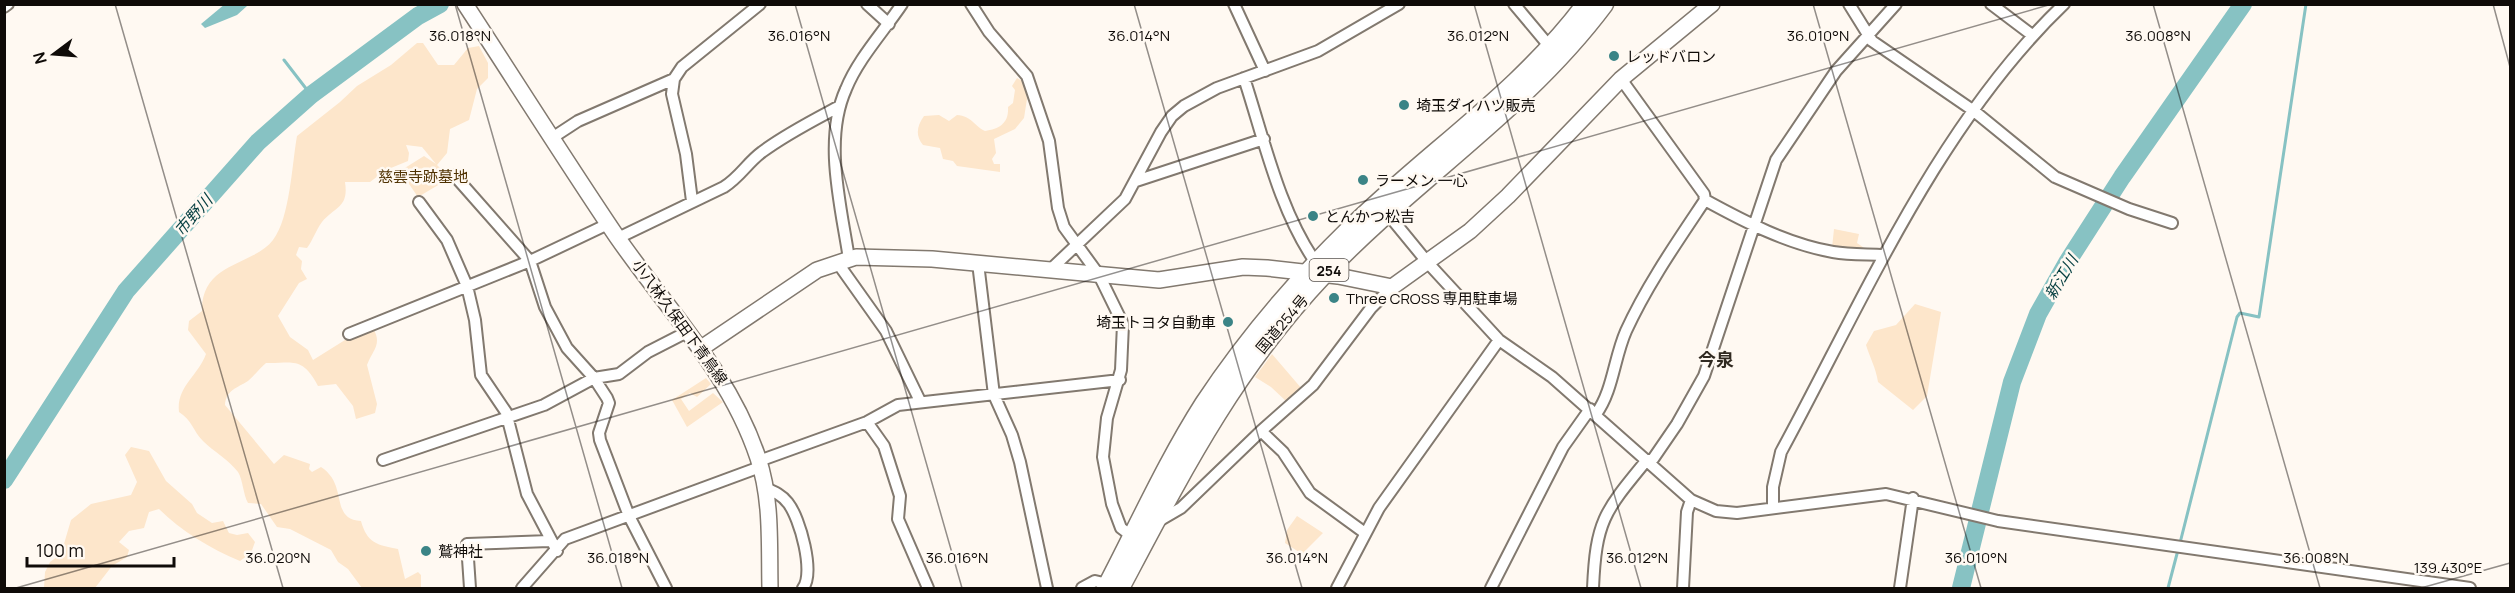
<svg xmlns="http://www.w3.org/2000/svg" width="2515" height="593" font-family="Manrope,'Noto Sans JP',sans-serif">
	<style>
		.green { fill: #fde6cb }
		.water { fill: #87c2c3 }
		.lines { fill: none; stroke-linecap: round; stroke-linejoin: round }
		.stream { stroke: #87c2c3; stroke-width: 3 }
		.river { stroke: #87c2c3; stroke-width: 18 }
		.street-casing { stroke: #82796f; stroke-width: 14 }
		.secondary-casing { stroke: #82796f; stroke-width: 18 }
		.highway-casing { stroke: #82796f; stroke-width: 21 }
		.street { stroke: #fff; stroke-width: 10 }
		.secondary { stroke: #fff; stroke-width: 15 }
		.highway { stroke: #fff; stroke-width: 18 }
		.ticks { fill: none; stroke: #0f0b08; stroke-width: 1.5; stroke-opacity: 0.45 }
		.poi-dot { fill: #3b8486; stroke: #fff9f2; stroke-width: 2 }
		.labels { text-anchor: middle; dominant-baseline: central; stroke-width: 5; stroke-linejoin: round; paint-order: stroke }
		.shield { fill: #fff9f2; stroke: #57524e; stroke-width: 1.5 }
		.shield-label { font-size: 14px; font-weight: bold; fill: #0f0b08 }
		.poi-label { font-size: 15px; fill: #0f0b08; stroke: #fff9f2; text-anchor: start }
		.park-label { font-size: 15px; fill: #4f3101; stroke: #fff9f2 }
		.street-label { font-size: 15px; fill: #0f0b08; stroke: #fff9f2 }
		.water-label { font-size: 16px; font-style: italic; fill: #063f41; stroke: #fff9f2 }
		.quarter-label { font-size: 18px; font-weight: bold; fill: #312a21; stroke: #fff9f2 }
		.ticks-label { font-size: 15px; text-anchor: middle; fill: #0f0b08; stroke: #fff9f2; stroke-width: 5; stroke-linejoin: round; paint-order: stroke }
	</style>
	<rect width="100%" height="100%" fill="#fff9f2"/>
	<path class="green" d="M 417,43 L 423,43 L 438,65 L 454,65 L 468,48 L 479,46 L 488,63 L 488,78 L 477,89 L 469,120 L 450,129 L 447,153 L 437,165 L 445,173 L 441,176 L 445,181 L 418,197 L 400,171 L 424,156 L 436,164 L 422,147 L 406,145 L 409,153 L 408,161 L 386,170 L 370,182 L 345,182 C 349,208 335,206 322,222 C 316,230 313,240 307,248 L 299,247 L 296,255 L 302,261 L 301,269 L 307,279 L 299,283 L 278,316 L 290,337 L 308,350 L 313,360 L 353,335 L 374,330 C 382,345 372,351 367,365 L 377,404 L 375,413 L 356,419 L 353,406 L 336,384 L 318,386 C 302,355 291,364 266,363 C 260,368 254,376 248,381 C 237,388 226,390 225,405 L 274,464 L 284,455 L 310,464 L 309,469 L 312,472 L 321,467 C 349,485 329,519 361,521 C 367,543 377,545 398,549 L 405,579 L 418,572 L 421,575 L 421,588 L 362,588 L 348,569 L 338,562 L 331,550 L 290,529 L 277,527 L 261,504 L 248,503 C 243,494 243,480 238,472 C 229,460 213,451 203,441 C 193,431 192,420 179,412 C 176,387 198,376 206,354 L 188,330 L 189,321 L 202,311 C 201,262 253,266 273,240 C 290,218 292,164 297,136 L 340,102 L 357,86 L 391,65 Z
		M 1017,78 L 1024,82 L 1027,99 L 1024,118 L 1015,129 L 994,139 L 996,153 L 992,159 L 994,164 L 1000,164 L 1000,172 L 957,166 L 953,161 L 943,159 L 940,148 L 923,145 C 915,135 917,126 924,116 L 939,115 L 949,121 L 957,115 C 972,116 974,126 985,131 C 1000,129 1009,123 1008,107 L 1013,103 L 1015,90 L 1012,86 Z
		M 1834,229 L 1859,234 L 1857,243 L 1867,250 L 1832,248 Z
		M 1915,304 L 1941,312 L 1927,396 L 1913,410 L 1878,382 C 1876,368 1870,358 1866,345 L 1874,331 L 1896,325 Z
		M 1272,354 L 1302,389 L 1287,402 L 1271,387 L 1255,377 Z
		M 706,378 L 711,384 L 697,397 L 690,393 L 681,399 L 689,411 L 713,393 L 723,402 L 687,427 L 672,400 Z
		M 131,447 L 149,451 L 166,481 L 192,504 L 197,513 L 212,523 L 223,521 L 229,533 L 237,535 L 248,533 L 255,542 L 251,553 L 240,561 C 211,549 181,531 159,509 L 149,512 L 144,528 L 129,531 L 119,542 L 129,550 L 127,557 L 112,566 L 95,588 L 44,588 L 45,572 L 50,562 L 61,554 L 71,520 L 91,504 L 131,495 L 137,482 L 125,455 Z
		M 1297,516 L 1323,533 L 1302,554 L 1285,543 L 1287,530 Z"/>
	<path class="water" d="M 225,4 L 247,6 L 237,15 L 205,28 L 201,24 Z"/>
	<g class="lines">
		<path class="stream" d="M 284,60 L 311,95
			M 2180,543 L 2237,317 L 2240,313 L 2259,317 L 2306,4
			M 2168,588 L 2178,550"/>
		<path class="river" d="M 4,480 L 126,291 L 258,142 L 311,95 L 418,16 L 440,4
			M 1961,588 L 2012,382 L 2038,314 L 2068,261 L 2122,177 L 2243,4"/>
		<defs>
			<path id="street" d="M 867,4 L 889,24
				M 971,4 L 989,32 L 1027,76 L 1049,141 L 1058,208 L 1064,227 L 1099,275 L 1123,324 L 1121,370 L 1107,418 L 1103,457 L 1112,504 L 1121,528 L 1133,537
				M 1234,4 L 1265,71
				M 1514,4 L 1550,47
				M 1849,4 L 1872,41 L 1974,111 L 2055,177 L 2129,209 L 2172,223
				M 1991,4 L 2032,35
				M 4,7 L 8,4
				M 1244,78 C 1264,139 1279,210 1316,263
				M 1621,79 L 1704,194 L 1705,200 C 1745,222 1788,244 1833,252 C 1850,255 1867,254 1884,255
				M 552,138 L 578,121 L 674,79
				M 454,175 L 530,261 L 545,307 L 567,348 L 594,378 L 607,398 L 609,403 L 599,433 L 600,440 L 629,516 L 666,588
				M 1136,181 L 1264,139
				M 692,201 L 686,154 L 672,94 L 674,79 L 682,67 L 760,4
				M 419,202 L 447,240 L 467,286 L 475,320 L 481,375 L 506,412 L 527,494 L 557,551
				M 1387,213 L 1428,263 L 1499,340 L 1552,377 L 1691,500 L 1716,511 L 1737,513 L 1886,494 L 1998,521 L 2470,588
				M 618,238 L 724,187 C 740,177 748,162 762,152 C 786,134 814,120 840,106
				M 849,259 C 841,206 823,140 846,89 C 858,59 884,31 902,4
				M 837,262 L 886,331 L 920,401
				M 978,263 L 994,395 L 1012,435 L 1020,462 L 1047,588
				M 1050,270 L 1125,199 L 1161,132 L 1172,116 L 1184,106 L 1217,88 L 1318,51 L 1399,4
				M 349,334 L 530,261 L 608,224
				M 1596,414 C 1613,391 1614,358 1626,331 C 1647,285 1677,242 1705,200
				M 867,422 L 884,446 L 900,496 L 898,519 L 928,588
				M 1261,431 L 1283,452 L 1310,493 L 1365,533
				M 383,460 L 544,405 L 594,378 L 619,374 L 648,352 L 687,332
				M 759,461 L 867,422 L 898,405 L 1120,380
				M 765,488 C 775,492 782,495 788,503 C 800,518 815,573 803,588
				M 1773,507 L 1773,487 L 1781,452 C 1863,301 1938,124 2064,4
				M 1157,522 L 1181,508 L 1261,431 L 1313,385 L 1371,308 L 1392,287
				M 470,588 L 467,544 L 549,541
				M 522,588 L 565,539 L 760,467
				M 1082,588 L 1095,581 L 1108,584
				M 1337,588 L 1379,508 L 1499,340
				M 1491,588 L 1563,447 L 1590,409
				M 1593,588 C 1596,521 1604,512 1646,461 L 1653,459 L 1677,424 L 1704,376 L 1776,160 L 1836,71 L 1896,4
				M 1683,588 L 1687,512 L 1691,500
				M 1900,588 L 1913,498"/>
			<path id="secondary" d="M 465,4 C 516,82 565,160 617,237 C 667,309 730,373 758,458 C 772,500 769,544 770,588
				M 700,349 L 817,270 L 856,257 L 932,259 L 1159,280 L 1243,267 L 1267,268 L 1338,276 L 1392,287 L 1470,231 L 1508,196 L 1621,79 L 1712,4"/>
			<path id="highway" d="M 1106,588 C 1138,527 1167,462 1204,404 C 1245,342 1293,285 1346,233 C 1424,155 1519,94 1586,4
				M 1120,588 C 1181,473 1233,370 1324,274 C 1413,180 1525,110 1604,4"/>
		</defs>
		<use href="#street" class="street-casing"/>
		<use href="#secondary" class="secondary-casing"/>
		<use href="#highway" class="highway-casing"/>
		<use href="#street" class="street"/>
		<use href="#secondary" class="secondary"/>
		<use href="#highway" class="highway"/>
	</g>
	<path class="ticks" d="M 115,4 L 283,588M 455,4 L 622,588M 795,4 L 962,588M 1134,4 L 1302,588M 1474,4 L 1641,588M 1813,4 L 1981,588M 2153,4 L 2320,588M 2493,4 L 2510,67M 16,588 L 2052,4M 2421,588 L 2510,563"/>
	<g class="poi-dot">
		<circle cx="1614" cy="56" r="6"/>
		<circle cx="1404" cy="105" r="6"/>
		<circle cx="1363" cy="180" r="6"/>
		<circle cx="1313" cy="216" r="6"/>
		<circle cx="1334" cy="298" r="6"/>
		<circle cx="1228" cy="322" r="6"/>
		<circle cx="426" cy="551" r="6"/>
	</g>
	<g class="labels">
		<rect class="shield" x="1309.5" y="259" width="39" height="22" rx="4.5"/>
		<g class="shield-label">
			<text x="1329" y="270">254</text>
		</g>
		<g class="poi-label">
			<text x="1626" y="56">レッドバロン</text>
			<text x="1416" y="105">埼玉ダイハツ販売</text>
			<text x="1375" y="180">ラーメン 一心</text>
			<text x="1325" y="216">とんかつ松吉</text>
			<text x="1346" y="298">Three CROSS 専用駐車場</text>
			<text x="1216" y="322" text-anchor="end">埼玉トヨタ自動車</text>
			<text x="438" y="551">鷲神社</text>
		</g>
		<g class="park-label">
			<text x="423" y="176">慈雲寺跡墓地</text>
		</g>
		<g class="street-label">
			<text transform="translate(680 322) rotate(54)">小八林久保田下青鳥線</text>
			<text transform="translate(1282 324) rotate(-50)">国道254号</text>
		</g>
		<g class="water-label">
			<text transform="translate(193 215) rotate(-49)">市野川</text>
			<text transform="translate(2061 277) rotate(-59)">新江川</text>
		</g>
		<g class="quarter-label">
			<text x="1716" y="359">今泉</text>
		</g>
	</g>
	<g class="ticks-label">
		<text x="460" y="41">36.018°N</text>
		<text x="799" y="41">36.016°N</text>
		<text x="1139" y="41">36.014°N</text>
		<text x="1478" y="41">36.012°N</text>
		<text x="1818" y="41">36.010°N</text>
		<text x="2158" y="41">36.008°N</text>
		<text x="278" y="563">36.020°N</text>
		<text x="618" y="563">36.018°N</text>
		<text x="957" y="563">36.016°N</text>
		<text x="1297" y="563">36.014°N</text>
		<text x="1637" y="563">36.012°N</text>
		<text x="1976" y="563">36.010°N</text>
		<text x="2316" y="563">36.008°N</text>
		<text x="2448" y="573">139.430°E</text>
	</g>
	<rect width="2515" height="593" fill="none" stroke="#0f0b08" stroke-width="12"/>
	<g transform="translate(54 54) rotate(254)" stroke="#fff9f2" stroke-width="4.5" paint-order="stroke">
	<path d="M0-4.5L10 22L0 15L-10 22Z" fill="#0f0b08"/>
	<text y="-9" font-size="16" font-weight="bold" text-anchor="middle" fill="#0f0b08">N</text>
	</g>
	<path d="M27 557v9h147v-9" fill="none" stroke="#0f0b08" stroke-width="3"/>
	<text x="36" y="557" font-size="18" fill="#0f0b08" stroke="#fff9f2" stroke-width="4.5" paint-order="stroke">100 m</text>
</svg>
